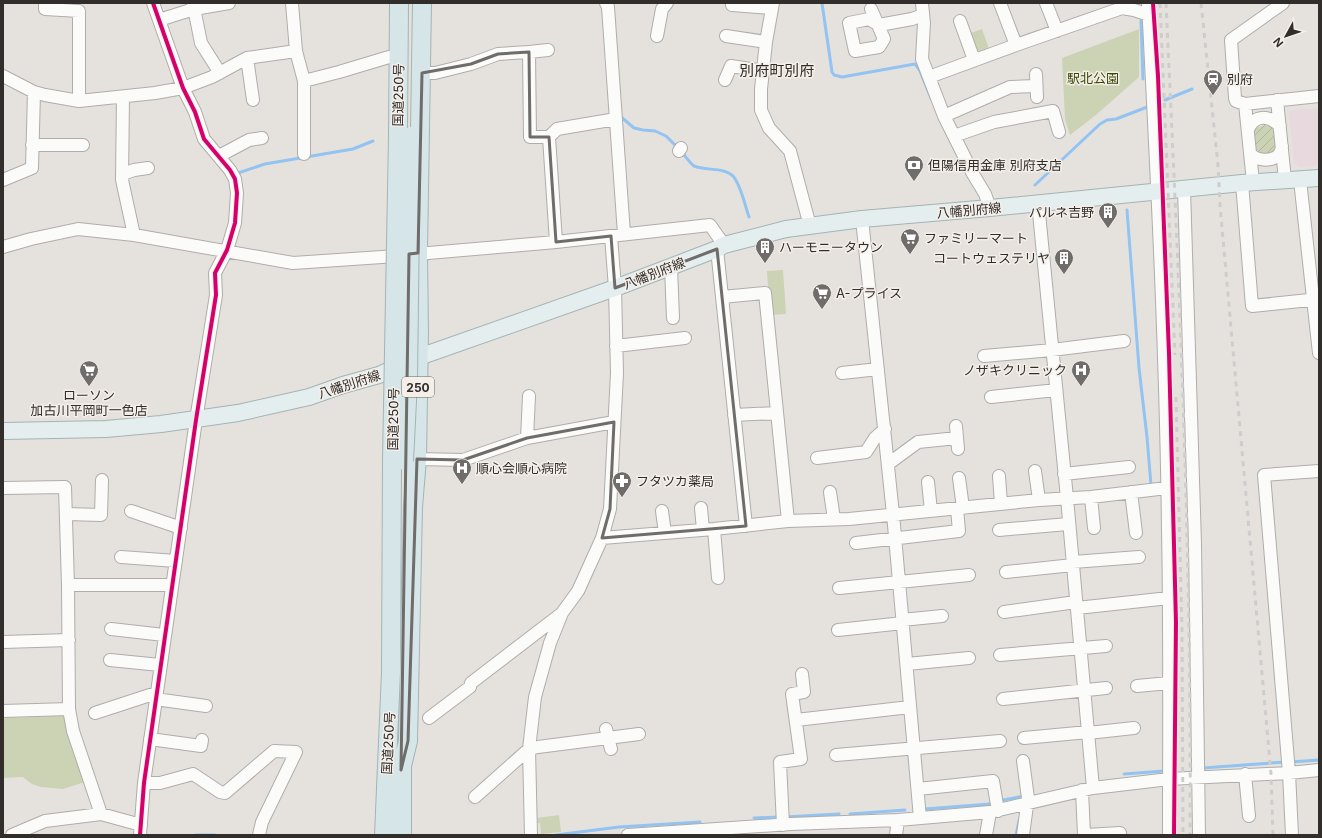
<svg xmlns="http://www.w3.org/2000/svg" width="1322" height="838" font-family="Inter,'Noto Sans JP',sans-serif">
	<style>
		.commercial { fill: #e7d9de }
		.park { fill: #cbd3b4 }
		.garden { fill: url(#garden-furrows) }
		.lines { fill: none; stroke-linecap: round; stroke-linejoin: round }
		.stream { stroke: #92c3f1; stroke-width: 3 }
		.minor-casing { stroke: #afadaa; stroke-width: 14 }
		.major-casing { stroke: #a4b3b4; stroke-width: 18 }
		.highway-casing { stroke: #a4b3b4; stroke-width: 20 }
		.minor { stroke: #fbfbfa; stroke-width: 12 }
		.major { stroke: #e4eeef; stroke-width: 16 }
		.highway { stroke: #d6e5e7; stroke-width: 18 }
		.rail { stroke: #cecdcb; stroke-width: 3; stroke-dasharray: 5 5; stroke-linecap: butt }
		.highway-bridge-casing { stroke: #a4b3b4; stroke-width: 20; stroke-linecap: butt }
		.highway-bridge { stroke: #d6e5e7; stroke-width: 18 }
		.cycleway-casing { stroke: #f5efe9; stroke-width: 6 }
		.cycleway { stroke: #d6006c; stroke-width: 4 }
		.marked { fill: none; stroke: #6f6c6a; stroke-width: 3; stroke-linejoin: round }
		.labels { text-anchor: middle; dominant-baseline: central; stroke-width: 3; stroke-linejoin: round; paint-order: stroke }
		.shield { fill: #f5efe9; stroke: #6b6764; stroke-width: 1 }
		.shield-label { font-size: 12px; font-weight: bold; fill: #302d2b }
		.park-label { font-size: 13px; fill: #384801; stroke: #f5efe9 }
		.poi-label { font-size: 13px; fill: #302d2b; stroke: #f5efe9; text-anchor: start }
		.street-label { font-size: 13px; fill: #302d2b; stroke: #f5efe9 }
		.quarter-label { font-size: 15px; fill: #302b27; stroke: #f5efe9 }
	</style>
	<defs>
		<pattern id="garden-furrows" width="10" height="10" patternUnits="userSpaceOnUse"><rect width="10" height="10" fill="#cbd3b4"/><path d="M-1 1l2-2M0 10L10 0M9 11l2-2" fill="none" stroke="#afb59b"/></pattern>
	</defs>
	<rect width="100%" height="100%" fill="#e5e2de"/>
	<path class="commercial" d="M 1319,108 L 1319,165 L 1300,167 L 1294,163 L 1289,112 L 1293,110 Z"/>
	<path class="park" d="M 982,29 L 989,49 L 980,52 L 974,50 L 968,34 Z
		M 1139,29 L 1139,77 L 1096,115 L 1070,135 L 1065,119 L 1062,58 Z
		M 783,270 L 786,314 L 770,315 L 767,271 Z
		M 63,716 L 68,721 L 85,782 L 63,789 L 41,787 L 32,784 L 23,777 L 3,778 L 3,720 L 6,718 Z
		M 559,815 L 561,832 L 541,834 L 540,823 L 538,823 L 537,818 Z"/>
	<path class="garden" d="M 1265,125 L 1271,127 L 1274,130 L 1275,149 L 1268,156 C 1265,155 1260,155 1258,153 C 1251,149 1253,133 1256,128 Z"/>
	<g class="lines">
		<path class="stream" d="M 822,3 L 832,72 L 834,75 L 842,77 L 915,64 L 920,71 L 931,98
			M 1141,21 L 1143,79
			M 1165,100 L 1192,89
			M 620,116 L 634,128 L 643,130 L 655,131 L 666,136 L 678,148
			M 682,152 C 685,156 690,163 694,166 C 706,171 724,167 733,176 C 741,185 745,206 749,217
			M 235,174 L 265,164 L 353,149 L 373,141
			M 1035,185 L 1100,124 L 1107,120 L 1116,119 L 1150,106
			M 1127,210 L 1139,368 L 1147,437 L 1151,485
			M 1290,762 L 1319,760
			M 1203,768 L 1285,762
			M 1124,774 L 1164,771
			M 998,801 L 1024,796
			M 925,809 L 990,804
			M 850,814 L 905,810
			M 785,817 L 839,814
			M 754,818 L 780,817
			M 196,835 L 215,835
			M 556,835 L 619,827 L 700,822
			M 1016,835 L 1019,821"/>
		<defs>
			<path id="minor" d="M 45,3 L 45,9 L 79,11 L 79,101
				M 193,3 L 201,43 L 220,73
				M 292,3 L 296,51
				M 606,3 L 608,7 L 624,234
				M 773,3 L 766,42 L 761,89 L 761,110 L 769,128 L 790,151 L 810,226
				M 922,3 L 924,23 L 922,59 L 944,116 L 973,174 L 985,194 L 990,208
				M 1000,3 L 1016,45
				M 1046,3 L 1057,31
				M 1148,3 C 1157,178 1166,354 1168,530 C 1170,631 1169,733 1169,835
				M 1283,3 L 1231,40 L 1235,98 L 1236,101 L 1245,104 L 1319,96
				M 732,5 L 772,8
				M 871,9 L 884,39 L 879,47 L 855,51 L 849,23 L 869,19 L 879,25 L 912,19 L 923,15
				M 159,20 L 194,9 L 229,3
				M 960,21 L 974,60
				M 657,36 L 662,9 L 667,3
				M 726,36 L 766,42
				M 529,52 L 548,50
				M 247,58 L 253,100
				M 422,73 L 435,73 L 471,64 L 498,54 L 529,52 L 530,137 L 549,137 L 557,129 L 616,119
				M 1036,74 L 1037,97
				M 3,76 L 34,92 L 45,95 L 79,101 L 155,93 L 183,88 L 212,77 L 247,58 L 296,51 L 304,81 L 339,72 L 389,57
				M 929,77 L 1016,45 L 1122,8 L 1134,10 L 1149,15
				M 725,80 L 731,66 L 763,71
				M 304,81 L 304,154
				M 123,97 L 122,180 L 134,235
				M 1277,100 L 1285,180
				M 1245,104 L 1253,182
				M 944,116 L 1010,87 L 1036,86
				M 1248,130 C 1254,114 1269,115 1280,126
				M 954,136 L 994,122 L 1053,111 L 1059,132
				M 549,137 L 556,242
				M 32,145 L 83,145
				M 679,151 L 681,148
				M 1250,154 C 1260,163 1281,162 1282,146
				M 219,156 L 249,140 L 262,138
				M 123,174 L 134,170 L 148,168
				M 3,180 L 32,168 L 34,92
				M 1300,180 L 1319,353
				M 1242,183 L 1252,306 L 1319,299
				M 1184,189 L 1195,544 L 1199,835
				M 1038,203 L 1067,498 L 1093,788
				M 862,219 L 893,514 L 920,818
				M 3,247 L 31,239 L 78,229 L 134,235 L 293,263 L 382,257 L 556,242 L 710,225 L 724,245
				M 717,249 L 746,526
				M 671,267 L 673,318
				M 722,297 L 765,293 L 788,521
				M 616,346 L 685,338
				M 984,356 L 1052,350 L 1124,341
				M 842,373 L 878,369
				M 991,397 L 1056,390
				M 734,415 L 777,413
				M 956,426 L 958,449
				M 527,438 L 529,396
				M 817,458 L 866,452 L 875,438 L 885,429
				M 417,459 L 463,460 L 527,438 L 614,422
				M 888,464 L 918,442 L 957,438
				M 1035,471 L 1039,500
				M 1064,474 L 1129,467
				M 999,476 L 1001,504
				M 959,478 L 963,508
				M 928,482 L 931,511
				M 3,488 L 65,487 L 68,585 L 69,709 L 73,731 L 101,814
				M 830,492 L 834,519
				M 1131,492 L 1136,533
				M 1091,497 L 1094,528
				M 701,508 L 703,530
				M 131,511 L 181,528
				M 662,511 L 665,533
				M 66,514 L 101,515 L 102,480
				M 714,529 L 718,578
				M 999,530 L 1068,524
				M 602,538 L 714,529 L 788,521 L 849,519 L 1039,500 L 1091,497 L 1167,488
				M 856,543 L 959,531 L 957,509
				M 121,557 L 176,561
				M 1073,562 L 1139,557
				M 1006,572 L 1073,565
				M 68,585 L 172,585
				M 839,588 L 969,575
				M 1077,608 L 1169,598
				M 1004,612 L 1076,602
				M 902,620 L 942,616
				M 111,629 L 164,635
				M 838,630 L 903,623
				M 3,642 L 69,640
				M 1000,655 L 1106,646
				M 110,660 L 160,665
				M 907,664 L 969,658
				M 1137,686 L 1169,683
				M 155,699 L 206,706
				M 1003,699 L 1106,688
				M 3,711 L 69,709
				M 95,713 L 156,693
				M 429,718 L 470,687 L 471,683 L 561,614
				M 796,720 L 910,707
				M 606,729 L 611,749
				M 1088,733 L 1134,728
				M 1024,738 L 1088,732
				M 150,739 L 201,746 L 202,740
				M 836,755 L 1000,741
				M 1245,774 L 1249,816
				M 144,783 L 160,783 L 193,774 L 220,792 L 225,793 L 274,751 L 296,752 L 262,822 L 259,835
				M 918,789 L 993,781 L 998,811
				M 1082,790 L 1084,835
				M 475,797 L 529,749 L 538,747 L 639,734
				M 783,825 L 780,762 L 801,759 L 792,694 L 804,692 L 802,674
				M 12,835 L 45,821 L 101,814 L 141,825
				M 140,835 L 144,783 L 196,420 L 216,295 L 215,273 L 227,250 L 235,223 L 237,193 L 235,179 L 230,170 L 204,139 L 195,112 L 183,88 L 153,3
				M 531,835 L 529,749 L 535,697 L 550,643 L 562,613 L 578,591 L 602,538 L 610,509 L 617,373 L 615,288 L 611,236
				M 628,835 L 791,824 L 898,820 L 990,812 L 1093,788 L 1169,779 L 1289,773 L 1319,770
				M 896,835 L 898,820
				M 986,835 L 990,812
				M 1023,835 L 1028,798 L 1023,761
				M 1086,835 L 1120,833
				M 1292,835 L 1289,773 L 1264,475 L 1319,471"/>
			<path id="major" d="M 3,431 L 106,429 L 161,424 L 238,413 L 309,397 L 343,385 L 379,375 L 419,357 L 615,288 L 717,249 L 724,245 L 786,229 L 862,219 L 990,208 L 1242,183 L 1319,178"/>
			<path id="highway" d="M 398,136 L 399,3
				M 402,758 L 402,835
				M 401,770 L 408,741 L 413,507 L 417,459 L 419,333 L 418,253 L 422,3
				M 384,835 L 391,672 L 392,460"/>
		</defs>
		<use href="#minor" class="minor-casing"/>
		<use href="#major" class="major-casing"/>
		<use href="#highway" class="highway-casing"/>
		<use href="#minor" class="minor"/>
		<use href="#major" class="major"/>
		<use href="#highway" class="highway"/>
		<path class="rail" d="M 1160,3 L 1175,355
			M 1166,3 C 1179,280 1192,558 1190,835
			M 1201,3 L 1218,165 L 1220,205 L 1271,774 L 1273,835
			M 1176,397 L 1182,630 L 1183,835"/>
		<defs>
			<path id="highway-bridge" d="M 392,460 L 398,136
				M 404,461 L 408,381 L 411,136"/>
		</defs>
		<use href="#highway-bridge" class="highway-bridge-casing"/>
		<use href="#highway-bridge" class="highway-bridge"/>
		<defs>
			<path id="cycleway" d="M 1153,3 L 1158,76 L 1169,353 L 1176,622 L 1174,835
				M 140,835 L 144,783 L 196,420 L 216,295 L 215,273 L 227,250 L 235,223 L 237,193 L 235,179 L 230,170 L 204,139 L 195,112 L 183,88 L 153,3"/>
		</defs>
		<use href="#cycleway" class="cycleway-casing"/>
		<use href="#cycleway" class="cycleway"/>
	</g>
	<path class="marked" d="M 529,52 L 530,137 L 549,137 L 556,242 L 611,236 L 615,288 L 717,249 L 746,526 L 602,538 L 610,509 L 614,422 L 527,438 L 463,460 L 417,459 L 408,741 L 401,770 L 409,254 L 418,253 L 422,73 L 471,64 L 498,54 Z"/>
	<defs>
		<symbol id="station-pin" viewBox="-11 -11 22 30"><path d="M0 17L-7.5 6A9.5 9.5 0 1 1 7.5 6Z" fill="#6f6c6a" stroke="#f5efe9"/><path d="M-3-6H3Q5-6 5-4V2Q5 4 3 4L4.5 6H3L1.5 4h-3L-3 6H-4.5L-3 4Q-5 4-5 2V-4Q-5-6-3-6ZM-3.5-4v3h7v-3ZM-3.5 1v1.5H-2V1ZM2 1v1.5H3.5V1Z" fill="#fff"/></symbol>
		<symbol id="bank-pin" viewBox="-11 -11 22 30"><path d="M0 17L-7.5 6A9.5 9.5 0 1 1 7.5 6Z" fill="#6f6c6a" stroke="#f5efe9"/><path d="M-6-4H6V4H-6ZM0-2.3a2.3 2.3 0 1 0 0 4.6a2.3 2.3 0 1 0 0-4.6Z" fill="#fff"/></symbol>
		<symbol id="building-pin" viewBox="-11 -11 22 30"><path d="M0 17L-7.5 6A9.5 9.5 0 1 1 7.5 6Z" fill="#6f6c6a" stroke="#f5efe9"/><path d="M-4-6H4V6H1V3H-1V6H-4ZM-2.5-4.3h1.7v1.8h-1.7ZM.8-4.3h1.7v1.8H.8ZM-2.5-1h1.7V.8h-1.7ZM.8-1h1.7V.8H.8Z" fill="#fff"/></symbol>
		<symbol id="supermarket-pin" viewBox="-11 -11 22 30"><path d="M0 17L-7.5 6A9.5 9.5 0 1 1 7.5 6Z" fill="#6f6c6a" stroke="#f5efe9"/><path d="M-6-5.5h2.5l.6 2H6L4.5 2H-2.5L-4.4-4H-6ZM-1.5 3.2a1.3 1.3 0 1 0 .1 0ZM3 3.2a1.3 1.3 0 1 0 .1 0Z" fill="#fff"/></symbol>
		<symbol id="hospital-pin" viewBox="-11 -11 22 30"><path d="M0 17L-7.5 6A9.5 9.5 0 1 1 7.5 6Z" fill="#6f6c6a" stroke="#f5efe9"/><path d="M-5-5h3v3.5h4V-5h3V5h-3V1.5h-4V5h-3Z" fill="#fff"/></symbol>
		<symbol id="pharmacy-pin" viewBox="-11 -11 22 30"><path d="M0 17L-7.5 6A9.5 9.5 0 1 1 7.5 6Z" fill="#6f6c6a" stroke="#f5efe9"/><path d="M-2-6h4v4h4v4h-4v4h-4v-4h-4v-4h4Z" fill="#fff"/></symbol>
	</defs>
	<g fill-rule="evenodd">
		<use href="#station-pin" x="1202" y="68" width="22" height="30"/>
		<use href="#bank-pin" x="903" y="154" width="22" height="30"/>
		<use href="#building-pin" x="1097" y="201" width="22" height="30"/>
		<use href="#supermarket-pin" x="899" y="227" width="22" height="30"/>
		<use href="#building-pin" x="754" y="236" width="22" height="30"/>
		<use href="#building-pin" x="1053" y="247" width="22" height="30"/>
		<use href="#supermarket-pin" x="811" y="282" width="22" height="30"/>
		<use href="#supermarket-pin" x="78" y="359" width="22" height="30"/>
		<use href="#hospital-pin" x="1070" y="359" width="22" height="30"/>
		<use href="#hospital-pin" x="451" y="457" width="22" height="30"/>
		<use href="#pharmacy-pin" x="611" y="470" width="22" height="30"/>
	</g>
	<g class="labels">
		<rect class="shield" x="402" y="377" width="32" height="20" rx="3"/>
		<g class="shield-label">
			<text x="418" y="387">250</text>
		</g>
		<g class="park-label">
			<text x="1093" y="78">駅北公園</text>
		</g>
		<g class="poi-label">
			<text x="1227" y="79">別府</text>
			<text x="928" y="165">但陽信用金庫 別府支店</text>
			<text x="1094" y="212" text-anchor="end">パルネ吉野</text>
			<text x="924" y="238">ファミリーマート</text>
			<text x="779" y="247">ハーモニータウン</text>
			<text x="1050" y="258" text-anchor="end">コートウェステリヤ</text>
			<text x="836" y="293">A-プライス</text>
			<text x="1067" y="370" text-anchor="end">ノザキクリニック</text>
			<text x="89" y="395" text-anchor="middle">ローソン<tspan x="89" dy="15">加古川平岡町一色店</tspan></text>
			<text x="476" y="468">順心会順心病院</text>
			<text x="636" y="481">フタツカ薬局</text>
		</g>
		<g class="street-label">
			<text transform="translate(398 95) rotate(-89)">国道250号</text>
			<text transform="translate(969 210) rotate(-5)">八幡別府線</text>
			<text transform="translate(654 273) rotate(-21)">八幡別府線</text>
			<text transform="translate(349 384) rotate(-18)">八幡別府線</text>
			<text transform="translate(393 419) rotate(-89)">国道250号</text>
			<text transform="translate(388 743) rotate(-87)">国道250号</text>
		</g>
		<g class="quarter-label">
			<text x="777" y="70">別府町別府</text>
		</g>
	</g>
	<rect width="1322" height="838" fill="none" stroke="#302d2b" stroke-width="8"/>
	<g transform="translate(1286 36) rotate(230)" stroke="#f5efe9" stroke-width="3" paint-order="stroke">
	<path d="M0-3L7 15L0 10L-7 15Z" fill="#302d2b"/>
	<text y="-6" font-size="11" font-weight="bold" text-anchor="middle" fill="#302d2b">N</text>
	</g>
</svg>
